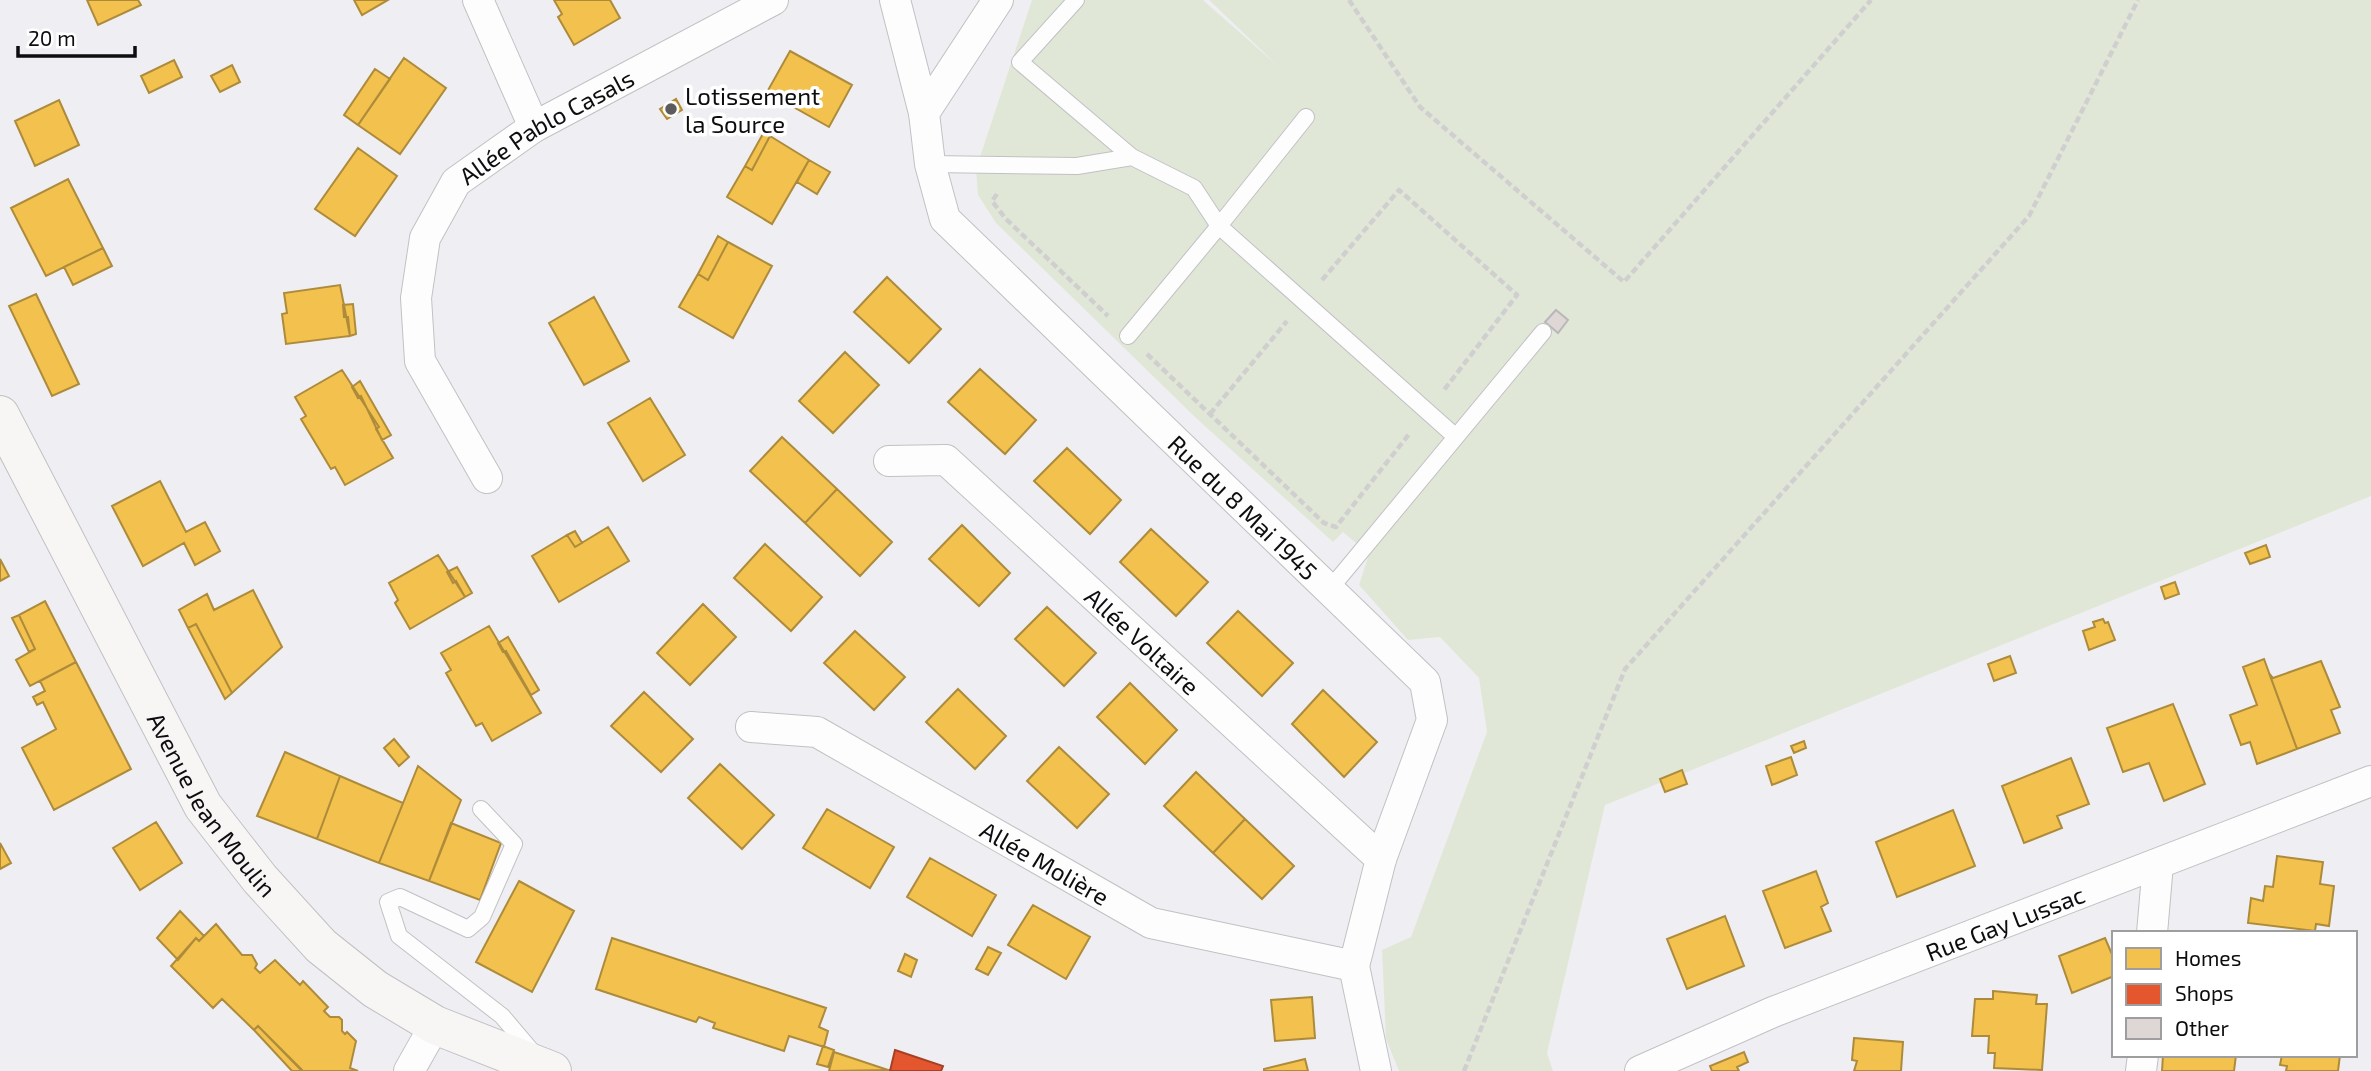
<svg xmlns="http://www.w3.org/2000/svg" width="2371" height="1071" font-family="'Exo 2',sans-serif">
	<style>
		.green { fill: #e1e7d7 }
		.homes { fill: #f2c14e; stroke: #ad8b3b; stroke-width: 2 }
		.shops { fill: #e4572e; stroke: #a44125; stroke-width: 2 }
		.building { fill: #dfd7d6; stroke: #b9b7b9; stroke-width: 2 }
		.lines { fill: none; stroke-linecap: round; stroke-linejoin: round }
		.lane-casing { stroke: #c1c1c4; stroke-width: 18 }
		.street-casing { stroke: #c1c1c4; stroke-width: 32 }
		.secondary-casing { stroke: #c1c1c4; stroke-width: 40 }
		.path { stroke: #cfcfcf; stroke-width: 4.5; stroke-dasharray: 7 3.5; stroke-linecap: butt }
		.lane { stroke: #fdfdfd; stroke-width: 16 }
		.street { stroke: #fdfdfd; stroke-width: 30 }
		.secondary { stroke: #f8f5f5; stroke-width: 38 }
		.poi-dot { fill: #5c5c5f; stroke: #fff; stroke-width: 2.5 }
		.labels { text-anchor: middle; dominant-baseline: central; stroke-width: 7; stroke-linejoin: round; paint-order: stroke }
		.poi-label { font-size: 24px; fill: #0d0d0f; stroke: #fff; text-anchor: start }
		.street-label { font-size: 24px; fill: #0d0d0f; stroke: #fff }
	</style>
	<rect width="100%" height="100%" fill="#efeff3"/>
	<path class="green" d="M 1032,0 L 1203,0 L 1279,67 L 1209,0 L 2371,0 L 2371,496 L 1605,805 L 1547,1053 L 1553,1071 L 1399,1071 L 1386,1039 L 1382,950 L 1411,937 L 1487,732 L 1479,678 L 1440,637 L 1408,640 L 1359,585 L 1369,554 L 1343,532 L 1333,542 L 1196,418 L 996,223 L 978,195 L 976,169 Z"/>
	<path class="homes" d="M 87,0 L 138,0 L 141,5 L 98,25 Z
		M 354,0 L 388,0 L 362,15 Z
		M 554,0 L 610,0 L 620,18 L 574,45 L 558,17 L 562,14 Z
		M 790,51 L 852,85 L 829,127 L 767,92 Z
		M 404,58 L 446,88 L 400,154 L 358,125 Z
		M 174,60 L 182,77 L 149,93 L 141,76 Z
		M 232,65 L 240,82 L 220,92 L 211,76 Z
		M 375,69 L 390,79 L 358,125 L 344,115 Z
		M 676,99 L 682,110 L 667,119 L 660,109 Z
		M 59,100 L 79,145 L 35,166 L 15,121 Z
		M 764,132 L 770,136 L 752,170 L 745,166 Z
		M 770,136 L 809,160 L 772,224 L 727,197 L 745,166 L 752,170 Z
		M 358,148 L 397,176 L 355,236 L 315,209 Z
		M 809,160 L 830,172 L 817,194 L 797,182 Z
		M 68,179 L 103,248 L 46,276 L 11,208 Z
		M 718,236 L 728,242 L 708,280 L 698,274 Z
		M 728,242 L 772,266 L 733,338 L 679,307 L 698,274 L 708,280 Z
		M 103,248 L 112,266 L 73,285 L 64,267 Z
		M 887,277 L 941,329 L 909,363 L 854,312 Z
		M 340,285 L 350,336 L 286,344 L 282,314 L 287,313 L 284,293 Z
		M 36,294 L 79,384 L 52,396 L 9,306 Z
		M 594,297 L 629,361 L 584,385 L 549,323 Z
		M 353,304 L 356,334 L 350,336 L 348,317 L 344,317 L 343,305 Z
		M 845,352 L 879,385 L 833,433 L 799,401 Z
		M 980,369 L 1036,420 L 1005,454 L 948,402 Z
		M 342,370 L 379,427 L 376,429 L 393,458 L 345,485 L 335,467 L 331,469 L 301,419 L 306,416 L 295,397 Z
		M 360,381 L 391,435 L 382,440 L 361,396 L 358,398 L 352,387 Z
		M 650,398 L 685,455 L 643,481 L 608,423 Z
		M 782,437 L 837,489 L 805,523 L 750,471 Z
		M 1067,448 L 1121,500 L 1090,534 L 1034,481 Z
		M 160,481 L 186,532 L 205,522 L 220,551 L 195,565 L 184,543 L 143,566 L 112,506 Z
		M 837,489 L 892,542 L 860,576 L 805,523 Z
		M 962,525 L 1010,573 L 979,606 L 929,559 Z
		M 608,527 L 629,561 L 559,602 L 532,556 L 567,535 L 575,547 Z
		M 1151,529 L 1208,582 L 1176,616 L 1120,562 Z
		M 575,531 L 582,543 L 575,547 L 567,535 Z
		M 765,544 L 822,597 L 791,631 L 734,578 Z
		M 2266,545 L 2270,557 L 2250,564 L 2245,553 Z
		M 438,555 L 465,597 L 410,629 L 395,603 L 398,600 L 389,583 Z
		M 0,559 L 9,576 L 0,581 Z
		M 457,567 L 472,593 L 465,597 L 456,581 L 453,583 L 447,572 Z
		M 2175,582 L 2179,594 L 2165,599 L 2161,587 Z
		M 253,590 L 282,647 L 232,693 L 196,624 L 188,628 L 179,610 L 207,594 L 214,610 Z
		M 45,601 L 76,662 L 30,686 L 16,660 L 35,649 L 19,615 Z
		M 703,604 L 736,637 L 690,685 L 657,653 Z
		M 1047,607 L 1096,653 L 1064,686 L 1015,639 Z
		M 1238,611 L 1293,663 L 1262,696 L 1207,643 Z
		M 19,615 L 35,649 L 29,652 L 12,618 Z
		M 2103,619 L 2105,623 L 2108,622 L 2115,640 L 2089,650 L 2083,631 L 2095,627 L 2093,622 Z
		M 196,624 L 232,693 L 225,699 L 188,628 Z
		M 489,626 L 541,713 L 492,741 L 482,723 L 476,726 L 446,673 L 451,670 L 441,653 Z
		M 855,631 L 905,677 L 874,710 L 824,663 Z
		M 508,637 L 539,690 L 531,695 L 506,651 L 503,652 L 498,643 Z
		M 2010,656 L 2016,673 L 1994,681 L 1988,664 Z
		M 2264,659 L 2297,749 L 2257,764 L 2250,742 L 2241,745 L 2230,715 L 2257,705 L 2243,667 Z
		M 2321,661 L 2340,707 L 2331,710 L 2340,733 L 2297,749 L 2269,673 L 2273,678 Z
		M 76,662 L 131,769 L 54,810 L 22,748 L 56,729 L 43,702 L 37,705 L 33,697 L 45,691 L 40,681 Z
		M 1130,683 L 1177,730 L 1145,764 L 1097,717 Z
		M 958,689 L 1006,736 L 975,769 L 926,722 Z
		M 1323,690 L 1377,742 L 1344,777 L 1292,724 Z
		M 644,692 L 693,739 L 661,772 L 611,726 Z
		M 2173,704 L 2205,784 L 2164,801 L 2149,763 L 2123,772 L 2107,728 Z
		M 394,739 L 409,757 L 399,766 L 384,748 Z
		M 1804,741 L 1806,748 L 1794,753 L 1791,746 Z
		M 1059,747 L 1109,794 L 1077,828 L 1027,781 Z
		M 285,752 L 340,776 L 317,839 L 257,816 Z
		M 1791,757 L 1797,775 L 1772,785 L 1766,766 Z
		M 2071,758 L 2089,804 L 2057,816 L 2062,828 L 2024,843 L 2002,786 Z
		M 720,764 L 774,815 L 742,849 L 688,798 Z
		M 418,766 L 461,800 L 429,881 L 379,863 Z
		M 1682,770 L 1687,784 L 1665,792 L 1660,779 Z
		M 1196,772 L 1245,819 L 1213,853 L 1164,806 Z
		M 340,776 L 403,803 L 379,863 L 317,839 Z
		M 827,809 L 894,847 L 870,888 L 803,848 Z
		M 1953,810 L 1975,866 L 1897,897 L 1876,842 Z
		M 1245,819 L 1294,866 L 1262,899 L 1213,853 Z
		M 156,822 L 182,863 L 140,890 L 113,848 Z
		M 451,823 L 501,843 L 480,900 L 429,881 Z
		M 0,843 L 11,863 L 0,869 Z
		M 2277,856 L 2323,862 L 2320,884 L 2334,886 L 2329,926 L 2316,924 L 2315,931 L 2248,923 L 2251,898 L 2263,901 L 2265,886 L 2273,887 Z
		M 930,858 L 996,895 L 972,936 L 907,897 Z
		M 1816,871 L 1828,903 L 1821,907 L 1831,931 L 1785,948 L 1763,891 Z
		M 519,881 L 574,911 L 532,992 L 476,962 Z
		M 1033,905 L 1090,937 L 1066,979 L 1008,945 Z
		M 180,911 L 204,936 L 199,941 L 196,938 L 178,960 L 157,938 Z
		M 1725,916 L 1744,966 L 1687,989 L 1667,939 Z
		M 216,924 L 242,955 L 252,955 L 257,964 L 255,968 L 260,973 L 275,960 L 300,985 L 303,981 L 328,1007 L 324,1011 L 330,1017 L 339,1017 L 342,1020 L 342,1031 L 345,1034 L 347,1032 L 356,1041 L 350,1068 L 358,1071 L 302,1071 L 258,1026 L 254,1030 L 222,999 L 213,1008 L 171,966 L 196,938 L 199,941 Z
		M 612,938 L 826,1008 L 819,1027 L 828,1031 L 824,1047 L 789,1036 L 784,1051 L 713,1028 L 715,1023 L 699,1017 L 696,1022 L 596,989 Z
		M 2105,938 L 2114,959 L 2114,976 L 2072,993 L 2059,956 Z
		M 988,947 L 1001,953 L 988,975 L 976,969 Z
		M 905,954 L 917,960 L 911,977 L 898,971 Z
		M 1993,991 L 2037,995 L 2036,1004 L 2047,1004 L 2042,1070 L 1994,1068 L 1995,1053 L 1988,1053 L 1989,1036 L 1972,1036 L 1975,999 L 1993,999 Z
		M 1312,997 L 1315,1038 L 1275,1041 L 1271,1000 Z
		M 258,1026 L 302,1070 L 302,1071 L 292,1071 L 254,1030 Z
		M 1854,1038 L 1903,1042 L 1901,1071 L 1854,1071 L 1857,1061 L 1852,1060 Z
		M 823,1046 L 834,1050 L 828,1067 L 817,1064 Z
		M 834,1052 L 888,1070 L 890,1070 L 829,1071 Z
		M 1744,1052 L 1748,1062 L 1737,1067 L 1739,1071 L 1712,1071 L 1710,1066 Z
		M 2163,1055 L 2236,1055 L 2234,1071 L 2162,1071 Z
		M 2282,1055 L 2340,1055 L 2338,1071 L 2286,1071 L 2287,1066 L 2280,1065 Z
		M 1305,1059 L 1308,1071 L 1264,1071 L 1264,1069 Z"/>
	<path class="shops" d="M 895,1050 L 943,1066 L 941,1071 L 890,1071 Z"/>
	<path class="building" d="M 1556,310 L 1568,320 L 1558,333 L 1545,322 Z"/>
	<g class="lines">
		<defs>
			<path id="lane" d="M 1132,157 L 1194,188 L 1219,226 L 1306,117
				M 930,164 L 1077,166 L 1132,157 L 1020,62 L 1076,0
				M 1128,336 L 1219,226 L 1456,437
				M 1329,590 L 1543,332
				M 481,809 L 514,844 L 482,917 L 468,929 L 400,897 L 388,902 L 399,936 L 502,1016 L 535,1055"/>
			<g id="street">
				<path d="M 478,0 L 534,127"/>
				<path d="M 895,0 L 924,113"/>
				<path id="s1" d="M 998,0 L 924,113 L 930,164 L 945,219 L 1425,682 L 1432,720 L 1381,859 L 1354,966 L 1376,1071"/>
				<path id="s2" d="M 889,461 L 946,460 L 1381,859"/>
				<path id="s3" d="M 487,478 L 420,361 L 416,298 L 425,238 L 456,182 L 534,127 L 773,0"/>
				<path id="s4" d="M 751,727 L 817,732 L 1151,923 L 1354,966"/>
				<path d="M 2152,933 L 2158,864"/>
				<path d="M 409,1071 L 435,1025"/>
				<path id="s5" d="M 1640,1071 L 1773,1012 L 2371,781"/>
				<path d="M 2141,1071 L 2143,1055"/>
			</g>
			<g id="secondary">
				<path id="s6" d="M 0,415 L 203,806 L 260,879 L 321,946 L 375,989 L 435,1025 L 552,1071"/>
			</g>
		</defs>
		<use href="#lane" class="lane-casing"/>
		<use href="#street" class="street-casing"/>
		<use href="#secondary" class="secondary-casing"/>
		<path class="path" d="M 1349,0 L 1420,107 L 1624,282 L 1871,0
			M 997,194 L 992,201 L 1006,219 L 1108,316
			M 1322,280 L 1399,190 L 1517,295 L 1444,390
			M 1147,354 L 1324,523 L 1336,527 L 1410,433
			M 1210,414 L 1287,321
			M 1464,1071 L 1625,669 L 2029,216 L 2138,0"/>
		<use href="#lane" class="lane"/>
		<use href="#street" class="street"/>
		<use href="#secondary" class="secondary"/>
	</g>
	<circle class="poi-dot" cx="671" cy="109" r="7"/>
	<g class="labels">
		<g class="poi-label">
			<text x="685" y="95">Lotissement<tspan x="685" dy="28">la Source</tspan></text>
		</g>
		<g class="street-label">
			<text stroke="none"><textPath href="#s3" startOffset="429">Allée Pablo Casals</textPath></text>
			<text stroke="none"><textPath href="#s1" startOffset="658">Rue du 8 Mai 1945</textPath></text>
			<text stroke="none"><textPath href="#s2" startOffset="324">Allée Voltaire</textPath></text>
			<text stroke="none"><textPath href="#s6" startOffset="444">Avenue Jean Moulin</textPath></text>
			<text stroke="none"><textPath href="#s4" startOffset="329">Allée Molière</textPath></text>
			<text stroke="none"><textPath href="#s5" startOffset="394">Rue Gay Lussac</textPath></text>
		</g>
	</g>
	<rect x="2112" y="931" width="245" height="126" fill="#ffffff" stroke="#9e9e9f" stroke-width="2"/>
	<rect x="2126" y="948" width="35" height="21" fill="#f2c14e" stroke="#9e9e9f" stroke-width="2"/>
	<text x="2175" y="966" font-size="21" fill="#0d0d0f">Homes</text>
	<rect x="2126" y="984" width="35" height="21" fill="#e4572e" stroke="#9e9e9f" stroke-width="2"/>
	<text x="2175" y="1001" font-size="21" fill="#0d0d0f">Shops</text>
	<rect x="2126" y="1018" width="35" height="21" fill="#dfd7d6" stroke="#9e9e9f" stroke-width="2"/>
	<text x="2175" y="1036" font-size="21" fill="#0d0d0f">Other</text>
	<path d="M18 46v10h117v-10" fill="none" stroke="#0d0d0f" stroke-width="3.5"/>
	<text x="28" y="46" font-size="21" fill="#0d0d0f" stroke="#ffffff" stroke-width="5" paint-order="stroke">20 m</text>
</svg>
